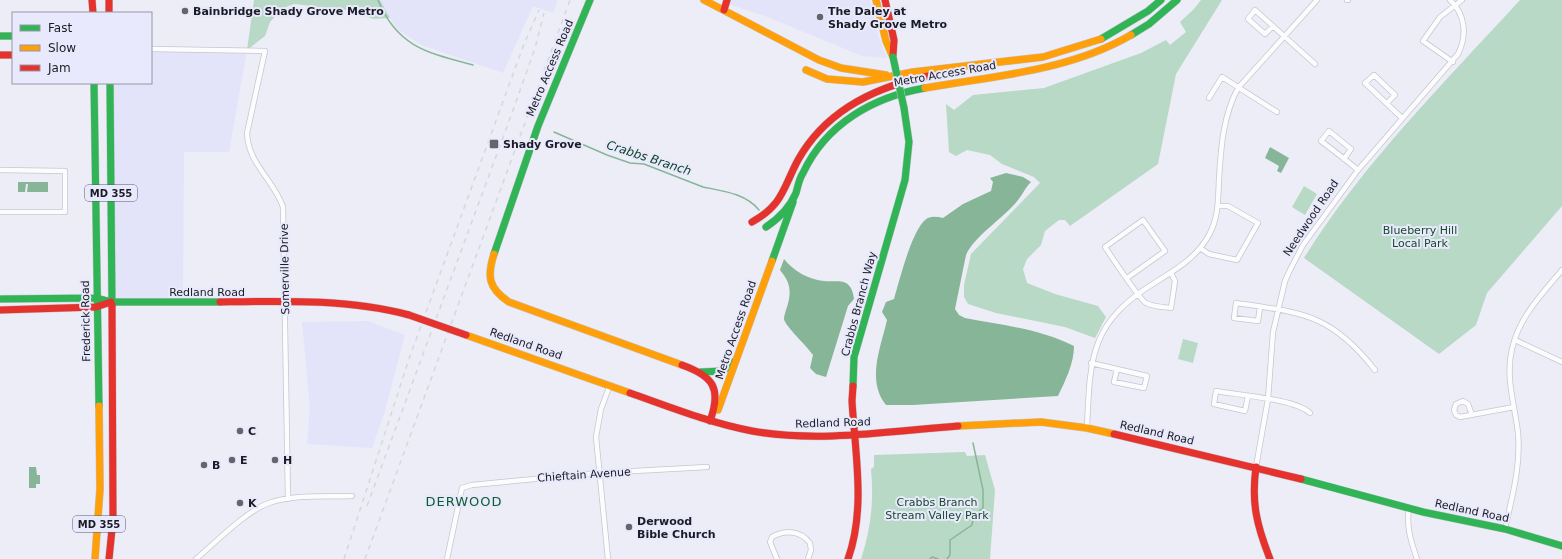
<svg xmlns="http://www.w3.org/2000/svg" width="1562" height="559" font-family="'DejaVu Sans',sans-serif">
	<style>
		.built { fill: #e3e4f9 }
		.green { fill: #b7d9c5 }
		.water { fill: #87b598 }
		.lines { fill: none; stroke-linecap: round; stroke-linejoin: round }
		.stream { stroke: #87b598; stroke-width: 1.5 }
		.street-casing { stroke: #c6c6cf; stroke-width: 6 }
		.fast-casing { stroke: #c6c6cf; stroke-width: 8 }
		.slow-casing { stroke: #c6c6cf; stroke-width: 8 }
		.jam-casing { stroke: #c6c6cf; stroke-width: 8 }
		.street { stroke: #fcfcfe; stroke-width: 4.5 }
		.fast { stroke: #30b455; stroke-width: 7 }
		.slow { stroke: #ff9f0a; stroke-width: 7 }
		.jam { stroke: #e5322d; stroke-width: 7 }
		.rail { stroke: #d7d7da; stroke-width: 1.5; stroke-dasharray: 5 5; stroke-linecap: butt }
		.fast-bridge-casing { stroke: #c6c6cf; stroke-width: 8; stroke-linecap: butt }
		.jam-bridge-casing { stroke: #c6c6cf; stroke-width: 8; stroke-linecap: butt }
		.fast-bridge { stroke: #30b455; stroke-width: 7 }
		.jam-bridge { stroke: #e5322d; stroke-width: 7 }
		.poi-dot { fill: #64646d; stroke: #e8e9fc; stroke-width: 1.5 }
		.labels { text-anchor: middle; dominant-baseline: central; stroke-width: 4; stroke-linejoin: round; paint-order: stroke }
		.shield { fill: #e8e9fc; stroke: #585964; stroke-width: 1 }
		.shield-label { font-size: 10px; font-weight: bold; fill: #1b1b23 }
		.poi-label { font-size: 11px; font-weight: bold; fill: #1b1b23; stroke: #e8e9fc; text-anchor: start }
		.street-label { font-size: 11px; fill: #1b1b23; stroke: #e8e9fc }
		.park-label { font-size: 11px; fill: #18492a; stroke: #e8e9fc }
		.water-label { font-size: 12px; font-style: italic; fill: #104325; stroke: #e8e9fc }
		.quarter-label { font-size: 13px; letter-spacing: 1px; fill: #0e5b30; stroke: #e8e9fc }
	</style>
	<rect width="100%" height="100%" fill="#ecedf7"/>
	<path class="built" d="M 380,0 L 558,0 L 553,13 L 533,6 L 503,73 L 421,45 L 396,28 Z
		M 730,0 L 870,0 L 878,35 L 887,58 L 862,56 L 765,16 L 728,4 Z
		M 151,49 L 247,50 L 229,152 L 184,152 L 183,303 L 111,305 L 110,83 L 151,83 Z
		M 368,321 L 405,335 L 384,414 L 372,448 L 307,444 L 310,408 L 302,322 Z"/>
	<path class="green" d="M 254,0 L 380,0 L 390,18 L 374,19 L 347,10 L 294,4 L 283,8 L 270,22 L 265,36 L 247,50 Z
		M 1201,0 L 1222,0 L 1176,74 L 1158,164 L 1070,226 L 1065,220 L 1059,220 L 1045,231 L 1041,245 L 1027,259 L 1023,269 L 1027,283 L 1055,294 L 1098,306 L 1106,317 L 1095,338 L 1065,327 L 996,313 L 968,304 L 964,297 L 964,285 L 971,254 L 1040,183 L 1034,177 L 1002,164 L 990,155 L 967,150 L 956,156 L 949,152 L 946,104 L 954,110 L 973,95 L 1044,88 L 1141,53 L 1166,40 L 1170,45 L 1186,32 L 1180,22 L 1194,9 Z
		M 1520,0 L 1562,0 L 1562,206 L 1487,293 L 1476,325 L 1439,354 L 1304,258 C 1364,162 1444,83 1520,0 Z
		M 1304,186 L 1317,194 L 1305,215 L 1292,207 Z
		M 1183,339 L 1198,343 L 1193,363 L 1178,359 Z
		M 965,452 L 967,456 L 985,455 L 995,490 L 990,559 L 861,559 C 871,529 874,501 871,469 L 874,467 L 874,455 Z"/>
	<path class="water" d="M 1270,147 L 1289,158 L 1281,173 L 1277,171 L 1279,166 L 1265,158 Z
		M 1006,173 L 1023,177 L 1031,182 C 1025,188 1023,194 1018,200 C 1004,218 974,236 966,255 L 955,309 L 959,315 L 965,318 C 1002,325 1040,329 1074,346 C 1074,364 1065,381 1058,396 L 913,405 L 886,405 C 866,380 881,347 887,320 L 882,312 L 886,302 L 894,299 C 899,282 913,225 928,218 C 933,216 938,217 943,218 L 963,204 L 991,191 L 993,182 L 990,178 Z
		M 18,182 L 48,182 L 48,192 L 27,192 L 28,184 L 26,184 L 25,192 L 18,192 Z
		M 784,259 C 793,271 810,280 824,281 C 831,282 840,280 846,283 C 852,287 853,292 854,299 L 848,306 L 826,377 L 816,374 L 810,368 L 813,355 C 807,346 785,326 784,319 C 784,315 786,310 787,307 C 792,291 790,282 780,270 Z
		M 29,467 L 36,467 L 37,475 L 40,475 L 40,484 L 36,484 L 36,488 L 29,488 Z"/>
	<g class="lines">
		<path class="stream" d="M 378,0 C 397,47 428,53 473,65
			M 554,132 L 607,155 L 630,163 L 644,164 L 703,187 C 722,191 745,193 759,210
			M 930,559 L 932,557 L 938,559
			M 947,559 L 950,555 L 950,540 L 972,525 L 974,515 L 983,508 L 983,490 L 973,443"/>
		<defs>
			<path id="street" d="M 1347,0 L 1348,0
				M 1273,26 L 1265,34 L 1248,19 L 1255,10 L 1315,64
				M 151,49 L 265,51 L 247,133 C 248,164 274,180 283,207 L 288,499
				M 1453,62 L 1423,41 L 1440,17 L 1462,0
				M 1209,98 L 1222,77 L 1277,112
				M 1387,103 L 1395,95 L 1374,75 L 1365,83 L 1402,118
				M 1344,159 L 1351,149 L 1329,131 L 1321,141 C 1333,150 1346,160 1358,170
				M 0,170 L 65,171 L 65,212 L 0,212
				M 1200,248 L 1209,254 L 1237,260 L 1258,223 L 1228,206 L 1218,206
				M 1127,278 L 1165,251 L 1143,220 L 1105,247 C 1111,256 1140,300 1146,303 C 1153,307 1164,307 1171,308 L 1175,281 L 1171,273
				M 1260,307 L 1258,321 L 1234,318 L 1236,303 C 1304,313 1331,314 1375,370
				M 1515,340 L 1562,362
				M 1091,363 L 1147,376 L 1144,388 L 1114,382 L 1117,369
				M 1248,396 L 1245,411 L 1214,404 L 1216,391 C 1238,395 1296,399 1310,413
				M 1472,415 L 1468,404 L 1463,401 L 1456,404 L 1454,410 L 1456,415 L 1460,417 L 1514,407
				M 1087,428 C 1090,357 1090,322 1156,282 C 1177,269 1197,257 1209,235 C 1219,217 1218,198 1219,179 C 1221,147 1223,116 1238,88 L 1317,0
				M 1256,467 L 1268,399 L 1273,332 L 1285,281 L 1290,270 L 1303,245 L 1358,170 L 1458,54 C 1467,36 1466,15 1450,0
				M 1409,508 C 1406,527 1411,541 1417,559
				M 1505,529 C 1512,497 1521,466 1518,433 C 1515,406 1505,377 1512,349 C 1519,317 1542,294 1562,270
				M 196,559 C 215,543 246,511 269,503 C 295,494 326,497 352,496
				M 447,559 L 462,488 L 472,485 L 598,473 L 707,467
				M 608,559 L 596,437 L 601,409 L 610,385
				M 777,559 L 770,542 L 772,537 C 785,530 800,530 810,543 L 811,550 L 808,559"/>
			<path id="fast" d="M 1131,35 L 1149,24 L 1177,0
				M 0,36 L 13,36
				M 1101,39 L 1148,11 L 1161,0
				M 94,83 L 99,406
				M 110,83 L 112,305
				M 766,227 C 778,219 790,207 796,193 C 798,186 799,179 803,173 C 826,124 873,97 925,88
				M 494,254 L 538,126 L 590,0
				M 772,261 L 793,202
				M 0,299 L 96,298 L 111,302 L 220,302
				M 701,372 L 723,371 L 735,361
				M 853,386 L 854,357 L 905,180 L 909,142 L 904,108
				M 1301,479 L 1423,512 L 1505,529 L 1562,546"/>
			<path id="slow" d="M 704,0 L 819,60 L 841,68 L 886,75
				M 876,0 L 886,41 L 893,57
				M 806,70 L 827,79 L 863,82 L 913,72 L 1043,57 L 1101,39
				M 925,88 C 994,76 1069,71 1131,35
				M 494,254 C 487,276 488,288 509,302 L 682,365
				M 466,335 L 630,393
				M 718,410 L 772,261
				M 958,426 L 1041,422 L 1087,428 L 1114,434
				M 95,559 L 100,489 L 99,406"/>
			<path id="jam" d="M 92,0 L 93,13
				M 109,0 L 109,13
				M 885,0 L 894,40 L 893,55
				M 724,10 L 727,0
				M 0,55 L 13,55
				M 752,222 C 783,205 783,188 798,160 C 826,110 875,87 928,76
				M 220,302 C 283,301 349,299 409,315
				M 0,310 L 96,307 L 111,302
				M 682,365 C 713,376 722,388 710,421
				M 630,393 C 670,407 710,423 752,431 C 818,443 892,431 958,426
				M 1114,434 L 1301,479
				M 1256,467 C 1251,503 1257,526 1270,559
				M 109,559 L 113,519 L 112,305
				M 848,559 C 866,509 855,453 852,401 L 853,386"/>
		</defs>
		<use href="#street" class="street-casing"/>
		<use href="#fast" class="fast-casing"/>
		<use href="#slow" class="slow-casing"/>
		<use href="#jam" class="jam-casing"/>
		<use href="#street" class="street"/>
		<use href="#fast" class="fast"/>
		<use href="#slow" class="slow"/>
		<use href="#jam" class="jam"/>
		<path class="rail" d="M 367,506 L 512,113 L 535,48 L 544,13
			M 344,559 L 410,356 L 524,44 L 539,10
			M 365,559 L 570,0"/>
		<defs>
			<path id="fast-bridge" d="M 893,57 L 904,108"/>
			<path id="jam-bridge" d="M 409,315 L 466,335"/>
		</defs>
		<use href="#fast-bridge" class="fast-bridge-casing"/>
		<use href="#jam-bridge" class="jam-bridge-casing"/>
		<use href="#fast-bridge" class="fast-bridge"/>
		<use href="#jam-bridge" class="jam-bridge"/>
	</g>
	<g class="poi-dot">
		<circle cx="185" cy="11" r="4"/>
		<circle cx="820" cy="17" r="4"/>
		<rect x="489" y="139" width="10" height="10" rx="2"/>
		<circle cx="240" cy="431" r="4"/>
		<circle cx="232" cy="460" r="4"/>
		<circle cx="275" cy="460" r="4"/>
		<circle cx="204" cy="465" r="4"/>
		<circle cx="240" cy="503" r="4"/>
		<circle cx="629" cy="527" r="4"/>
	</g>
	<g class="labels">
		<g class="shield">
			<rect x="85" y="185" width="52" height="16" rx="3"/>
			<rect x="73" y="516" width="52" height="16" rx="3"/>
		</g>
		<g class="shield-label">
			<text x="111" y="193">MD 355</text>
			<text x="99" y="524">MD 355</text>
		</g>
		<g class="poi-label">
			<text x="193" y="11">Bainbridge Shady Grove Metro</text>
			<text x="828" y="11">The Daley at<tspan x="828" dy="13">Shady Grove Metro</tspan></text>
			<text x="503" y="144">Shady Grove</text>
			<text x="248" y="431">C</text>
			<text x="240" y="460">E</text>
			<text x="283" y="460">H</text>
			<text x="212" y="465">B</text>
			<text x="248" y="503">K</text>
			<text x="637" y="521">Derwood<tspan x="637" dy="13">Bible Church</tspan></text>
		</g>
		<g class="street-label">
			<text transform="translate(550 68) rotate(-67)">Metro Access Road</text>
			<text transform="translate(945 74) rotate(-10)">Metro Access Road</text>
			<text transform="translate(1311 218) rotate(-56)">Needwood Road</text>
			<text transform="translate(285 269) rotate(-91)">Somerville Drive</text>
			<text x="207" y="292">Redland Road</text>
			<text transform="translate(859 304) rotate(-75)">Crabbs Branch Way</text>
			<text transform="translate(86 321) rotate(-91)">Frederick Road</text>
			<text transform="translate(736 330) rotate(-71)">Metro Access Road</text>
			<text transform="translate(526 344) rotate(19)">Redland Road</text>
			<text transform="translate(833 423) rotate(-2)">Redland Road</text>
			<text transform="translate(1157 433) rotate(13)">Redland Road</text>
			<text transform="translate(584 475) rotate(-4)">Chieftain Avenue</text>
			<text transform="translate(1472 511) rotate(12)">Redland Road</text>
		</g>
		<g class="park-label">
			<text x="1420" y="230">Blueberry Hill<tspan x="1420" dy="13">Local Park</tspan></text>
			<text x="937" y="502">Crabbs Branch<tspan x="937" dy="13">Stream Valley Park</tspan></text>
		</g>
		<g class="water-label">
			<text transform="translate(649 158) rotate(18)">Crabbs Branch</text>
		</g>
		<g class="quarter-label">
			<text x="464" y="501">DERWOOD</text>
		</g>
	</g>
	<rect x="12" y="12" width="140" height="72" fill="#e8e9fc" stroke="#9697a5"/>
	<rect x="20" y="25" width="20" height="6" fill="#30b455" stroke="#9697a5"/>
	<text x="48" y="32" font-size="12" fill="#1b1b23">Fast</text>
	<rect x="20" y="45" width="20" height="6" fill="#ff9f0a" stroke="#9697a5"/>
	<text x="48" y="52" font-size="12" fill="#1b1b23">Slow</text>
	<rect x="20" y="65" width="20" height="6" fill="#e5322d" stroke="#9697a5"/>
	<text x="48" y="72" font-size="12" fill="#1b1b23">Jam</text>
</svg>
